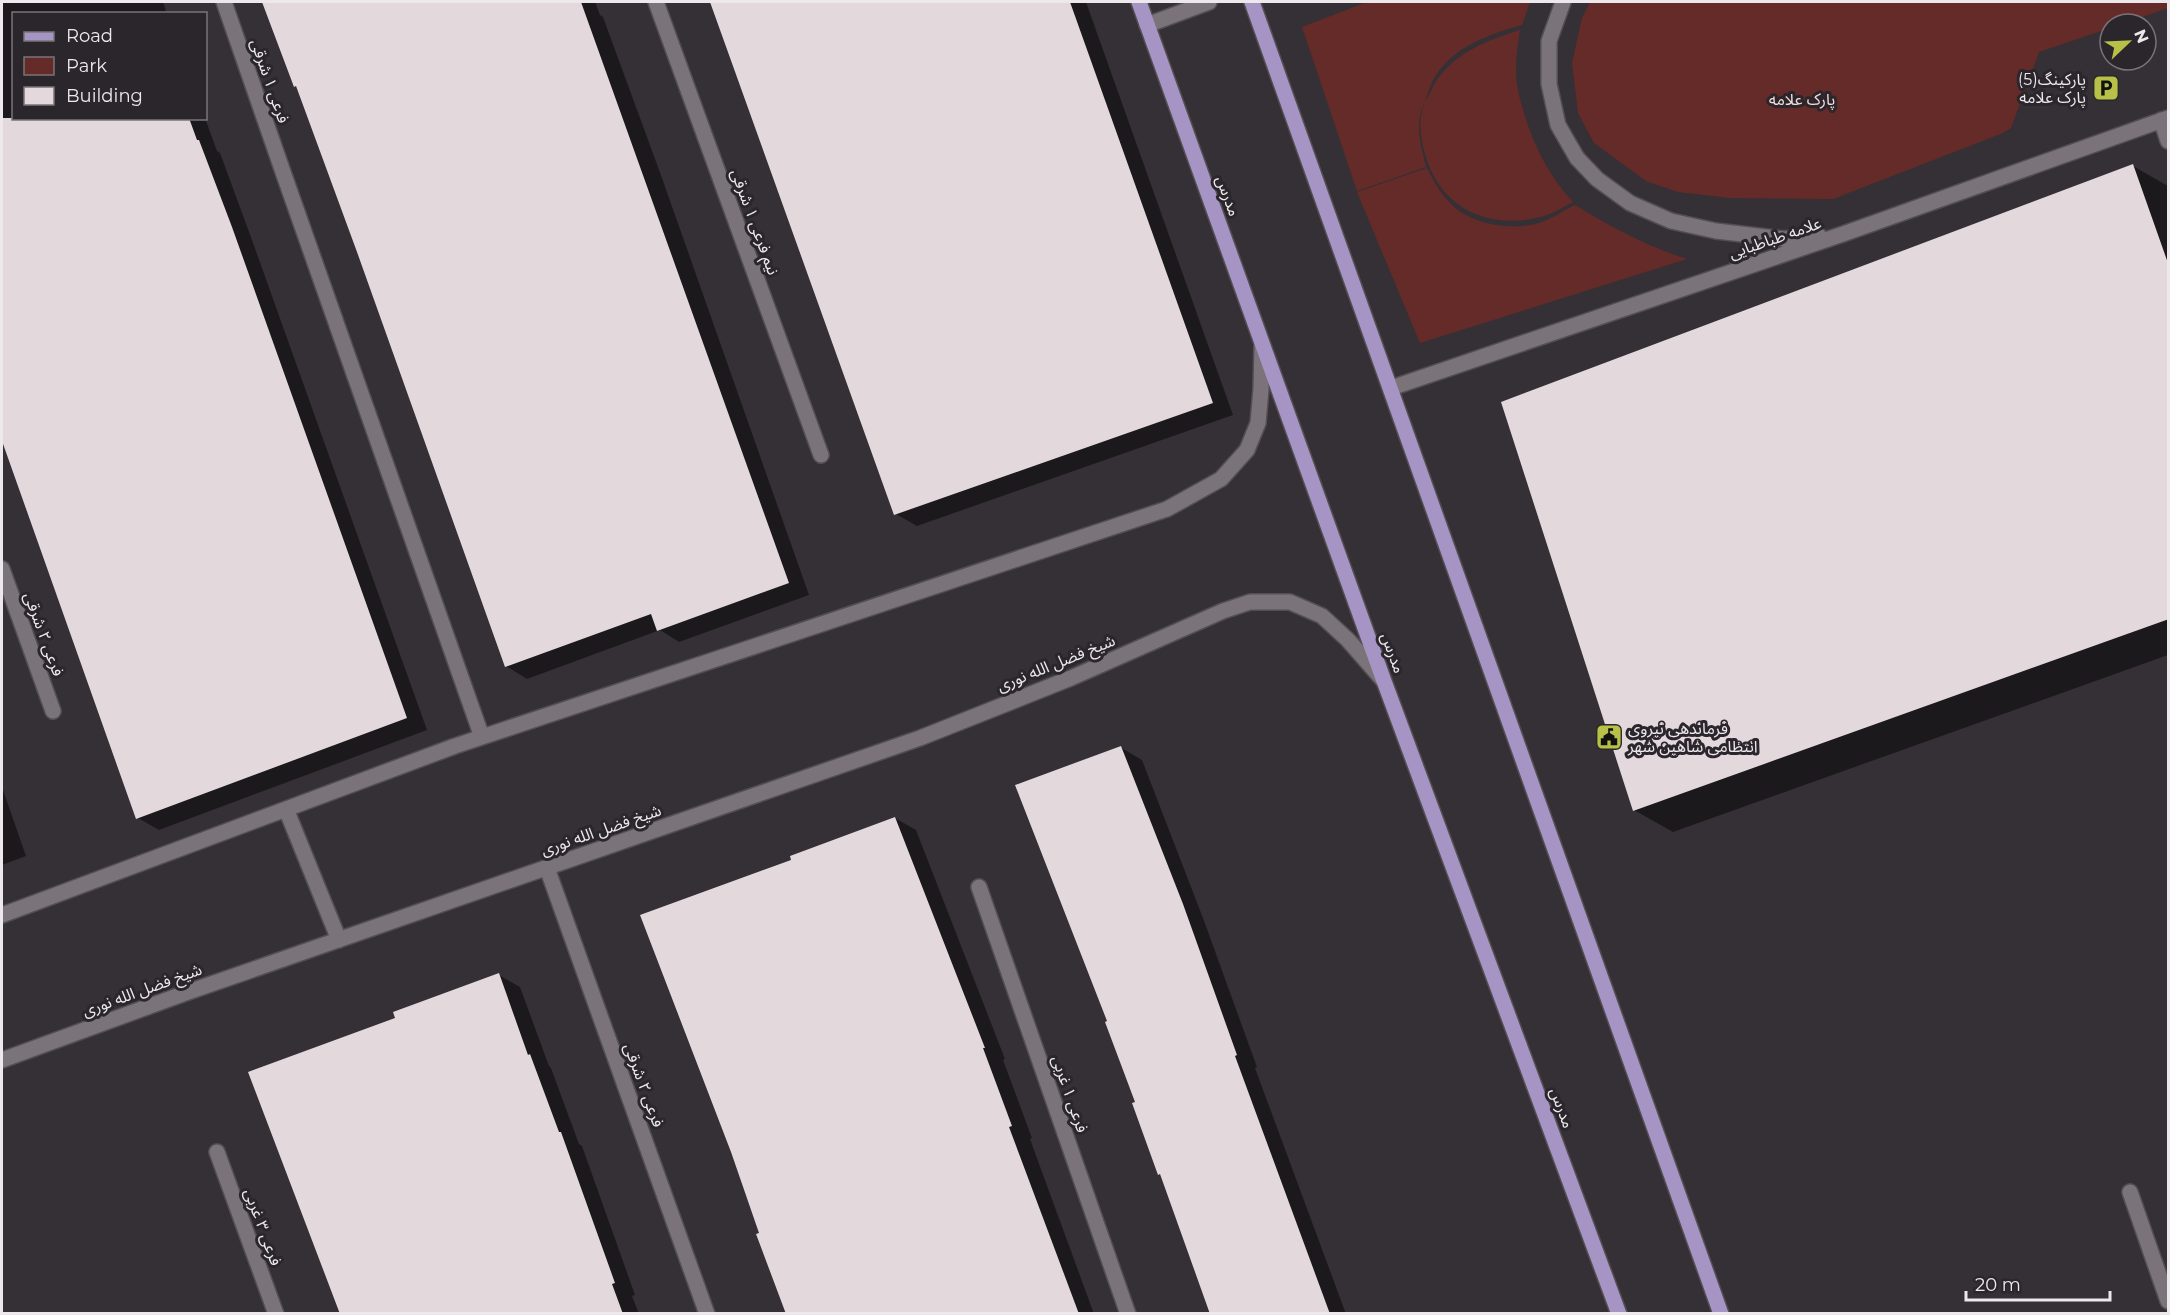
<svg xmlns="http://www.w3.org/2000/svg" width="2170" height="1315" font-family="Montserrat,'Noto Sans Arabic',sans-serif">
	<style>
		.green { fill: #652b28 }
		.shadow { fill: #0007 }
		.building { fill: #e3d8dc }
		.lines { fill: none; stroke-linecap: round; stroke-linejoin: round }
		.minor-casing { stroke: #534e52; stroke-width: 18 }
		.major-casing { stroke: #534e52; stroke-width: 18 }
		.minor { stroke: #7a747a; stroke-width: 15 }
		.major { stroke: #a594c4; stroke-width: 15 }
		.labels { text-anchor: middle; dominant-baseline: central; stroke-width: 6; stroke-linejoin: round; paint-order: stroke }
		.poi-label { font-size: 16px; fill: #ece8ec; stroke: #2b262b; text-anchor: end }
		.street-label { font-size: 16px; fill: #ece8ec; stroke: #2b262b }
		.park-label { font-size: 16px; fill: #f5dcd9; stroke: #2b262b }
	</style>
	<rect width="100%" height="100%" fill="#353035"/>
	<path class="green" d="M 1367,2 L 1530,2 L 1522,25 C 1490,34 1455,46 1436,75 C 1431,82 1428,93 1425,102 C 1430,95 1433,84 1439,77 C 1459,51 1490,39 1520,30 C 1517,49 1514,71 1518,90 C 1527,131 1544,171 1573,202 C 1563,207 1551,215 1540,217 C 1487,230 1440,208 1425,154 C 1422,142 1419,129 1421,117 C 1421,113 1423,108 1424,104 C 1414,125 1421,145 1426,167 L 1357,191 L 1302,27 Z
		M 1590,2 L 2168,2 L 2168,8 L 2122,24 L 2110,24 L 2110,28 L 2039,52 L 2011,128 L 2003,133 L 1833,199 L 1730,198 L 1678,192 L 1646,181 L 1594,143 L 1578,113 L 1572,63 L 1582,18 Z
		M 1427,168 C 1433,180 1440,193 1450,203 C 1471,225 1513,232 1542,222 C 1553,218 1564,210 1575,205 C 1611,227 1646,246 1687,259 L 1420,343 L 1357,192 Z"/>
	<path class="shadow" d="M 2,2 L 163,2 L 167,14 L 14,14 L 14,118 L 205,118 L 217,151 L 220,153 L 252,240 L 427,730 L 159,830 L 138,818 L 2,437 Z
		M 264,2 L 595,2 L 600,15 L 603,17 L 662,178 L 809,595 L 679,642 L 660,630 L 527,679 L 506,666 L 299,88 L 295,86 Z
		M 714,2 L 1086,2 L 1233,415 L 917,526 L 896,514 Z
		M 2133,166 L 2168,186 L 2168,655 L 1673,832 L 1634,810 Z
		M 1120,747 L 1142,760 L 1203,918 L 1257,1067 L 1255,1068 L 1346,1314 L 1212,1314 L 1162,1175 L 1159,1174 L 1109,1022 Z
		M 2,787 L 26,856 L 2,865 Z
		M 895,818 L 916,830 L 1005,1059 L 1003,1060 L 1032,1138 L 1030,1139 L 1094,1314 L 788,1314 L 761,1234 L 793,861 Z
		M 499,975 L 520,987 L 549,1066 L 551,1068 L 579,1144 L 582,1146 L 635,1295 L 632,1296 L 639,1314 L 342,1314 L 397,1019 Z"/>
	<path class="building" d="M 262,2 L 581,2 L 789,583 L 657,631 L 651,614 L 505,667 L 357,252 L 296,86 L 294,87 Z
		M 710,2 L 1070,2 L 1213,403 L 894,515 Z
		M 2,118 L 189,118 L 197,140 L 199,140 L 232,227 L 407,718 L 136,819 L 2,441 Z
		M 2133,164 L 2169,266 L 2169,619 L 1633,811 L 1501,402 Z
		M 1121,746 L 1183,904 L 1237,1055 L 1235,1056 L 1330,1314 L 1210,1314 L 1160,1174 L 1158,1175 L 1132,1103 L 1135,1102 L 1105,1022 L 1107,1021 L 1015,785 Z
		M 895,817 L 985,1048 L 983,1048 L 1012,1126 L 1009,1127 L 1079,1314 L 786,1314 L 756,1234 L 759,1233 L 731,1152 L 640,915 L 791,860 L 790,856 Z
		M 499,973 L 528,1055 L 530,1054 L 559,1132 L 561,1132 L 615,1283 L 612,1284 L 623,1314 L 340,1314 L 248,1072 L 395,1018 L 393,1012 Z"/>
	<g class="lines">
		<defs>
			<path id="minor" d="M 224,2 L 283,172 L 482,737
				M 656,2 L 821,455
				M 1563,2 L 1549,41 L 1549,84 L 1558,125 L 1577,158 L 1597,179 L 1630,203 L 1671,221 L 1716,231 L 1784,239 L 1819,236
				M 1147,25 L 1209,2
				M 2161,120 L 2168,141
				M 1391,388 L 1843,234 L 2168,118
				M 2,569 L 53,711
				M 286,809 L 339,940
				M 547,868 L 707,1314
				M 979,887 L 1128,1314
				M 2,915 L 455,746 L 1167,509 L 1221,479 L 1247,450 L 1258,423 L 1261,389 L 1262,345
				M 2,1060 L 191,991 L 920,738 L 1071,678 L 1223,611 L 1250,602 L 1290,602 L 1322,616 L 1348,640 L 1383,680
				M 217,1152 L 276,1314
				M 2130,1192 L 2168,1301"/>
			<path id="major" d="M 1139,2 L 1384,681 L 1619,1314
				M 1252,2 L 1721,1314"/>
		</defs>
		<use href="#minor" class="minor-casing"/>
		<use href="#major" class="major-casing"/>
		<use href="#minor" class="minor"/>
		<use href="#major" class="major"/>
	</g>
	<defs>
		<symbol id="parking-square" viewBox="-11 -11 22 22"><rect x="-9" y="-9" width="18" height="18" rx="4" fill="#b7c147" stroke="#2b262b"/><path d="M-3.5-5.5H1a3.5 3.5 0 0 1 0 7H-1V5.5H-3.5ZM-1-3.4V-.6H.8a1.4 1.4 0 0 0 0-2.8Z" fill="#111"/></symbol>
		<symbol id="civic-square" viewBox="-11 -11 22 22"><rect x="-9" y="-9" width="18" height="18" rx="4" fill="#b7c147" stroke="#2b262b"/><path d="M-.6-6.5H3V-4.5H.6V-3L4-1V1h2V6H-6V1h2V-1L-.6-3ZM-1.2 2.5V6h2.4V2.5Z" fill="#111"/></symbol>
	</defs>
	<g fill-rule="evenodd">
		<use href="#parking-square" x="2091" y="73" width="30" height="30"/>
		<use href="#civic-square" x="1594" y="722" width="30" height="30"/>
	</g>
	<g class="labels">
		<g class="poi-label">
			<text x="2086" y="79">پارکینگ(5)<tspan x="2086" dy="18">پارک علامه</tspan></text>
			<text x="1628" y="728" text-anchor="start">فرماندهی نیروی<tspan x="1628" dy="18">انتظامی شاهین شهر</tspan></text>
		</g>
		<g class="street-label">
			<text transform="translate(270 81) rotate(71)">فرعی ۱ شرقی</text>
			<text transform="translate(1228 196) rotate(70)">مدرس</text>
			<text transform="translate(755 222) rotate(70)">نیم فرعی ۱ شرقی</text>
			<text transform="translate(1775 238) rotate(-19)">علامه طباطبایی</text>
			<text transform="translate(44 634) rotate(70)">فرعی ۲ شرقی</text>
			<text transform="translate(1393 653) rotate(70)">مدرس</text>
			<text transform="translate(1056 663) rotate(-22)">شیخ فضل الله نوری</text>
			<text transform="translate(601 830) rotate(-19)">شیخ فضل الله نوری</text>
			<text transform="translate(142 990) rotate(-20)">شیخ فضل الله نوری</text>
			<text transform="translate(644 1085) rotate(70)">فرعی ۲ شرقی</text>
			<text transform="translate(1070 1094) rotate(71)">فرعی ۱ غربی</text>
			<text transform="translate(1562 1108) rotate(70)">مدرس</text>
			<text transform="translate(263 1227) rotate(70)">فرعی ۳ غربی</text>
		</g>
		<g class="park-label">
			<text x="1802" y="99">پارک علامه</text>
		</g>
	</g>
	<rect width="2170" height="1315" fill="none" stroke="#ece8ec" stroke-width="6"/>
	<rect x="12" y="12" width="195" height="108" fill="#2b262b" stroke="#787478" stroke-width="1.5"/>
	<rect x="24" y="32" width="30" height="9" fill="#a594c4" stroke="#787478" stroke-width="1.5"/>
	<text x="66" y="42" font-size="18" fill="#ece8ec">Road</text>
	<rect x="24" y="57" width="30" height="18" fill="#652b28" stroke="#787478" stroke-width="1.5"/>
	<text x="66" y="72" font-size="18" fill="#ece8ec">Park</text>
	<rect x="24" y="87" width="30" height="18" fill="#e3d8dc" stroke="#787478" stroke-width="1.5"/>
	<text x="66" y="102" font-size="18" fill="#ece8ec">Building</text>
	<g transform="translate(2128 42) rotate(67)"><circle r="28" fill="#2b262b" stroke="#787478" stroke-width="1.5"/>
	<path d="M0-4.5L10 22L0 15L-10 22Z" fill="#b7c147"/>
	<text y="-9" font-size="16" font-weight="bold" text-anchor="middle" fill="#ece8ec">N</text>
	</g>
	<path d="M1966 1291v9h144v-9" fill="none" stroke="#ece8ec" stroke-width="3"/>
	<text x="1975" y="1291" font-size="18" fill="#ece8ec" stroke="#2b262b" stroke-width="4.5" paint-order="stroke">20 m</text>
</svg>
